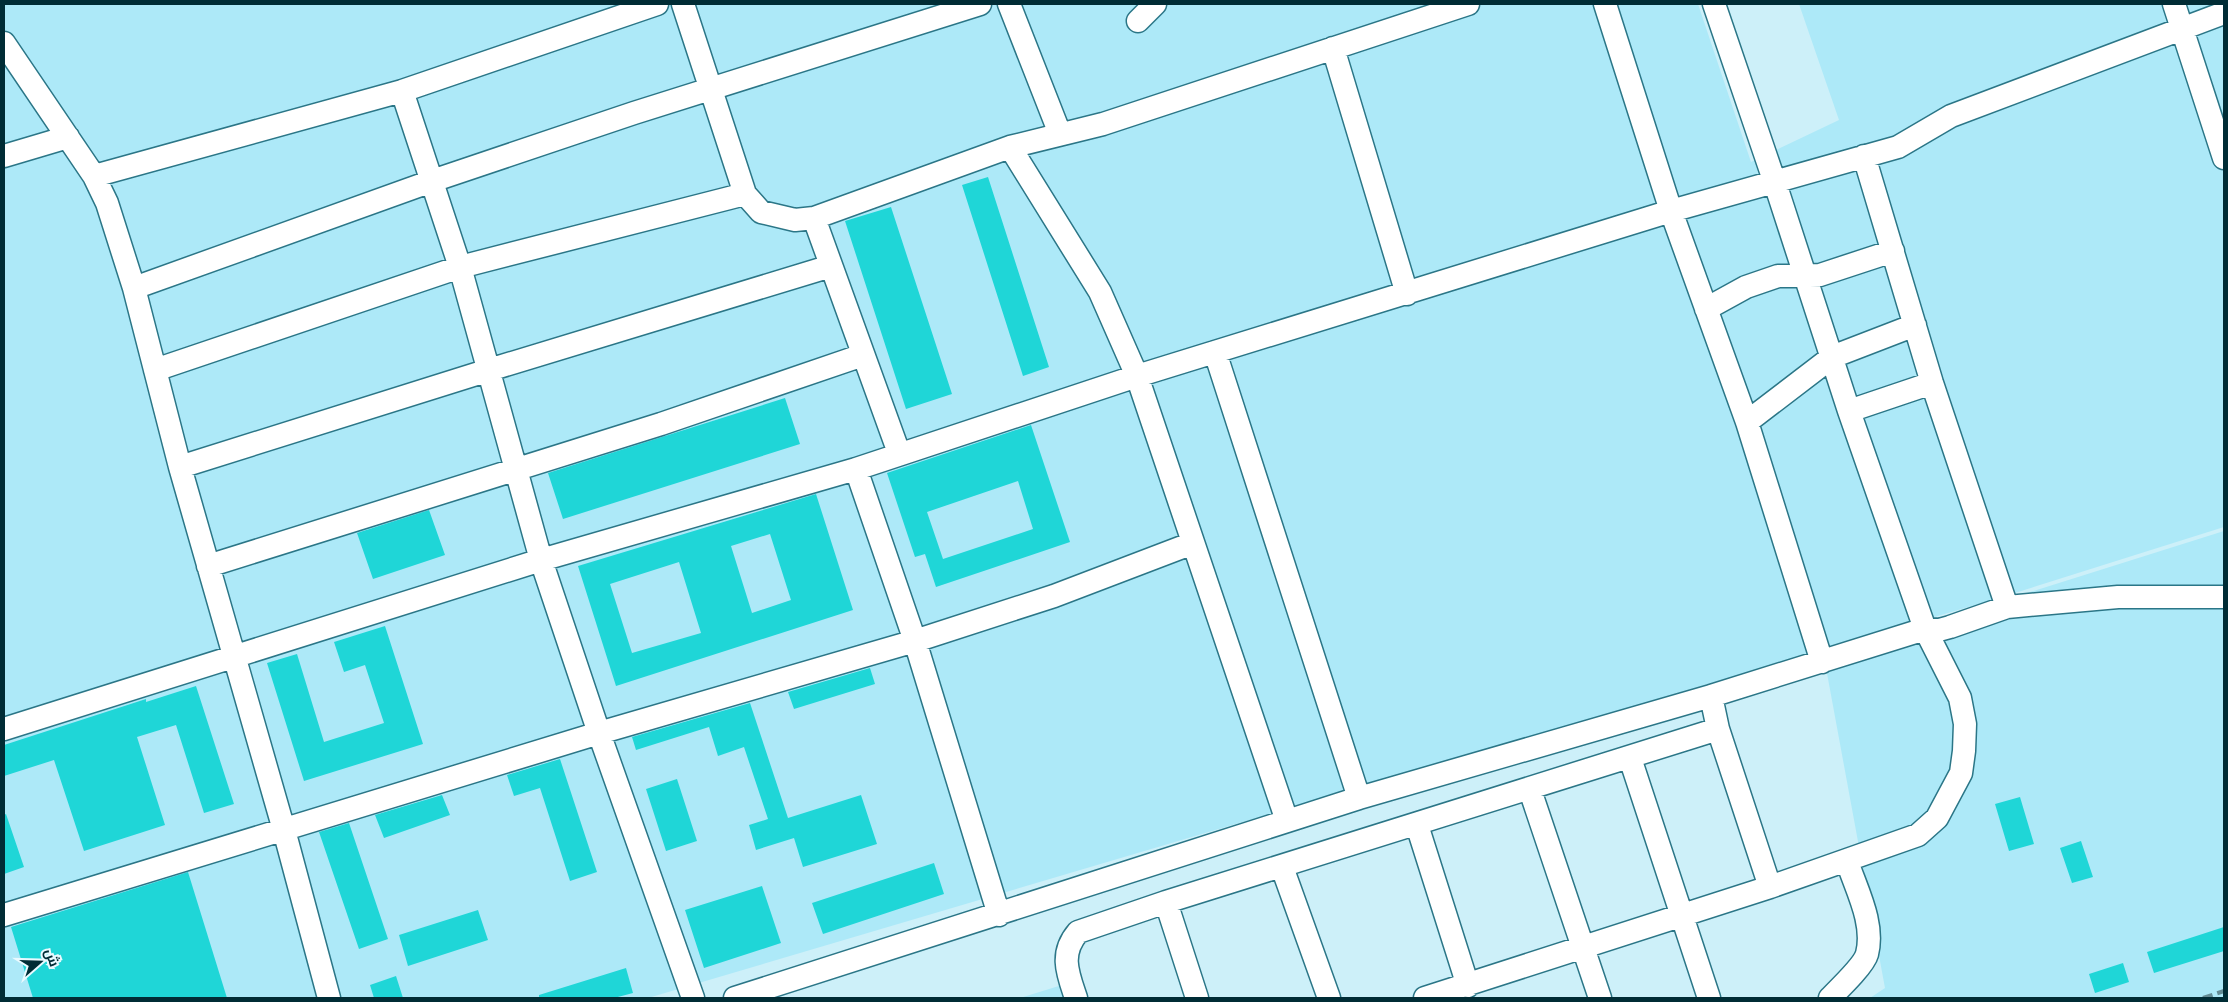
<svg xmlns="http://www.w3.org/2000/svg" width="2228" height="1002" font-family="'Roboto Serif',Cairo,serif">
	<style>
		.built { fill: #ade9f8 }
		.building { fill: #1fd6d7; fill-rule: evenodd }
		.lines { fill: none; stroke-linecap: round; stroke-linejoin: round }
		.minor-casing { stroke: #2b7687; stroke-width: 25 }
		.minor { stroke: #fff; stroke-width: 22 }
		.rail { stroke: #648c95; stroke-width: 4; stroke-dasharray: 10 5; stroke-linecap: butt }
	</style>
	<rect width="100%" height="100%" fill="#cdf0f9"/>
	<path class="built" d="M 4,4 L 1698,4 L 1751,162 L 1839,120 L 1799,4 L 2224,4 L 2224,527 L 2002,597 L 648,998 L 4,998 Z
		M 2224,531 L 2224,998 L 1870,998 L 1885,988 L 1824,657 Z
		M 1062,985 L 1066,998 L 1020,998 Z"/>
	<path class="building" d="M 988,177 L 1049,367 L 1023,376 L 962,185 Z
		M 891,207 L 952,394 L 906,409 L 845,221 Z
		M 785,398 L 800,444 L 563,519 L 548,473 Z
		M 1031,425 L 1070,542 L 936,587 L 925,554 L 915,557 L 887,473 ZM 1018,481 L 1033,529 L 943,559 L 927,512 Z
		M 816,494 L 853,610 L 616,686 L 578,566 ZM 770,534 L 791,600 L 752,613 L 731,546 ZM 679,562 L 701,633 L 632,653 L 610,584 Z
		M 429,510 L 445,555 L 373,579 L 357,533 Z
		M 385,626 L 423,744 L 304,781 L 267,663 L 297,654 L 324,742 L 384,723 L 365,665 L 344,672 L 334,642 Z
		M 870,668 L 875,684 L 794,709 L 788,692 Z
		M 196,686 L 234,804 L 204,813 L 176,725 L 137,737 L 165,825 L 84,851 L 54,760 L 4,776 L 4,745 L 146,699 L 146,702 Z
		M 750,703 L 788,818 L 861,795 L 877,844 L 803,867 L 794,838 L 756,850 L 749,825 L 768,819 L 744,747 L 718,756 L 709,727 L 636,750 L 632,737 Z
		M 560,759 L 597,872 L 570,881 L 540,788 L 514,796 L 507,775 Z
		M 677,779 L 697,841 L 666,851 L 646,789 Z
		M 442,795 L 450,815 L 384,838 L 375,815 Z
		M 2020,797 L 2034,844 L 2009,851 L 1995,804 Z
		M 6,814 L 24,867 L 4,874 L 4,815 Z
		M 349,823 L 388,939 L 359,949 L 319,832 Z
		M 2081,841 L 2093,877 L 2072,883 L 2060,848 Z
		M 934,863 L 944,894 L 823,934 L 812,903 Z
		M 188,872 L 227,998 L 33,998 L 11,927 Z
		M 762,886 L 781,943 L 704,968 L 685,910 Z
		M 478,910 L 488,940 L 408,966 L 399,935 Z
		M 2224,927 L 2224,951 L 2154,973 L 2147,952 Z
		M 2123,963 L 2129,982 L 2095,993 L 2089,974 Z
		M 626,968 L 633,993 L 614,998 L 539,998 L 539,995 Z
		M 396,976 L 403,998 L 374,998 L 370,985 Z"/>
	<g class="lines">
		<defs>
			<path id="minor" d="M 683,4 L 745,194 L 761,212 L 795,220 L 814,218 L 1010,147 L 1103,124 L 1468,4
				M 1009,4 L 1060,134
				M 1605,4 L 1671,211 L 1747,422 L 1822,662
				M 2174,4 L 2224,158
				M 1138,21 L 1155,4
				M 4,43 L 94,176 L 107,203 L 134,288 L 180,467 L 284,830 L 329,998
				M 1333,48 L 1407,294
				M 402,91 L 460,267 L 541,560 L 599,733 L 693,998
				M 1010,147 L 1100,292 L 1137,376 L 1287,821
				M 4,156 L 68,137
				M 1864,156 L 1932,383 L 2007,607
				M 94,176 L 402,91 L 657,4
				M 814,218 L 899,453
				M 134,288 L 432,181 L 634,113 L 980,4
				M 1706,309 L 1746,287 L 1778,276 L 1820,275 L 1893,251
				M 1215,352 L 1359,798
				M 155,370 L 460,267 L 745,194
				M 1849,411 L 1932,383
				M 1747,422 L 1832,357 L 1915,325
				M 180,467 L 489,370 L 831,266
				M 856,469 L 915,641 L 999,915
				M 208,566 L 661,424 L 863,355
				M 4,729 L 541,560 L 856,469 L 1137,376 L 1671,211 L 1898,147 L 1951,116 L 2224,13
				M 1630,758 L 1709,998
				M 1530,790 L 1600,998
				M 1417,825 L 1468,986
				M 1282,867 L 1329,998
				M 1770,887 L 1718,729 L 1711,696 L 1925,629 L 1939,630 L 1950,627 L 2007,607 L 2118,597 L 2224,597
				M 1166,902 L 1197,998
				M 4,915 L 599,733 L 915,641 L 1054,596 L 1193,543
				M 735,998 L 1359,798 L 1711,696
				M 1076,998 C 1068,974 1059,954 1078,932 L 1166,902 L 1718,729
				M 1425,998 L 1770,887 L 1918,835 L 1937,818 L 1961,773 L 1964,751 L 1965,724 L 1960,698 L 1925,629 L 1849,411 L 1775,183 L 1714,4
				M 1830,998 C 1839,989 1864,965 1867,954 C 1875,923 1856,889 1847,861"/>
		</defs>
		<use href="#minor" class="minor-casing"/>
		<use href="#minor" class="minor"/>
		<path class="rail" d="M 2203,998 L 2224,991"/>
	</g>
	<rect width="2228" height="1002" fill="none" stroke="#002c35" stroke-width="10"/>
	<g transform="translate(40 962) rotate(70)" stroke="#e9faff" stroke-width="4" paint-order="stroke">
	<path d="M0-4L9 19L0 12L-9 19Z" fill="#002c35"/>
	<text y="-8" font-size="14" font-weight="bold" text-anchor="middle" fill="#002c35">ش</text>
	</g>
</svg>
